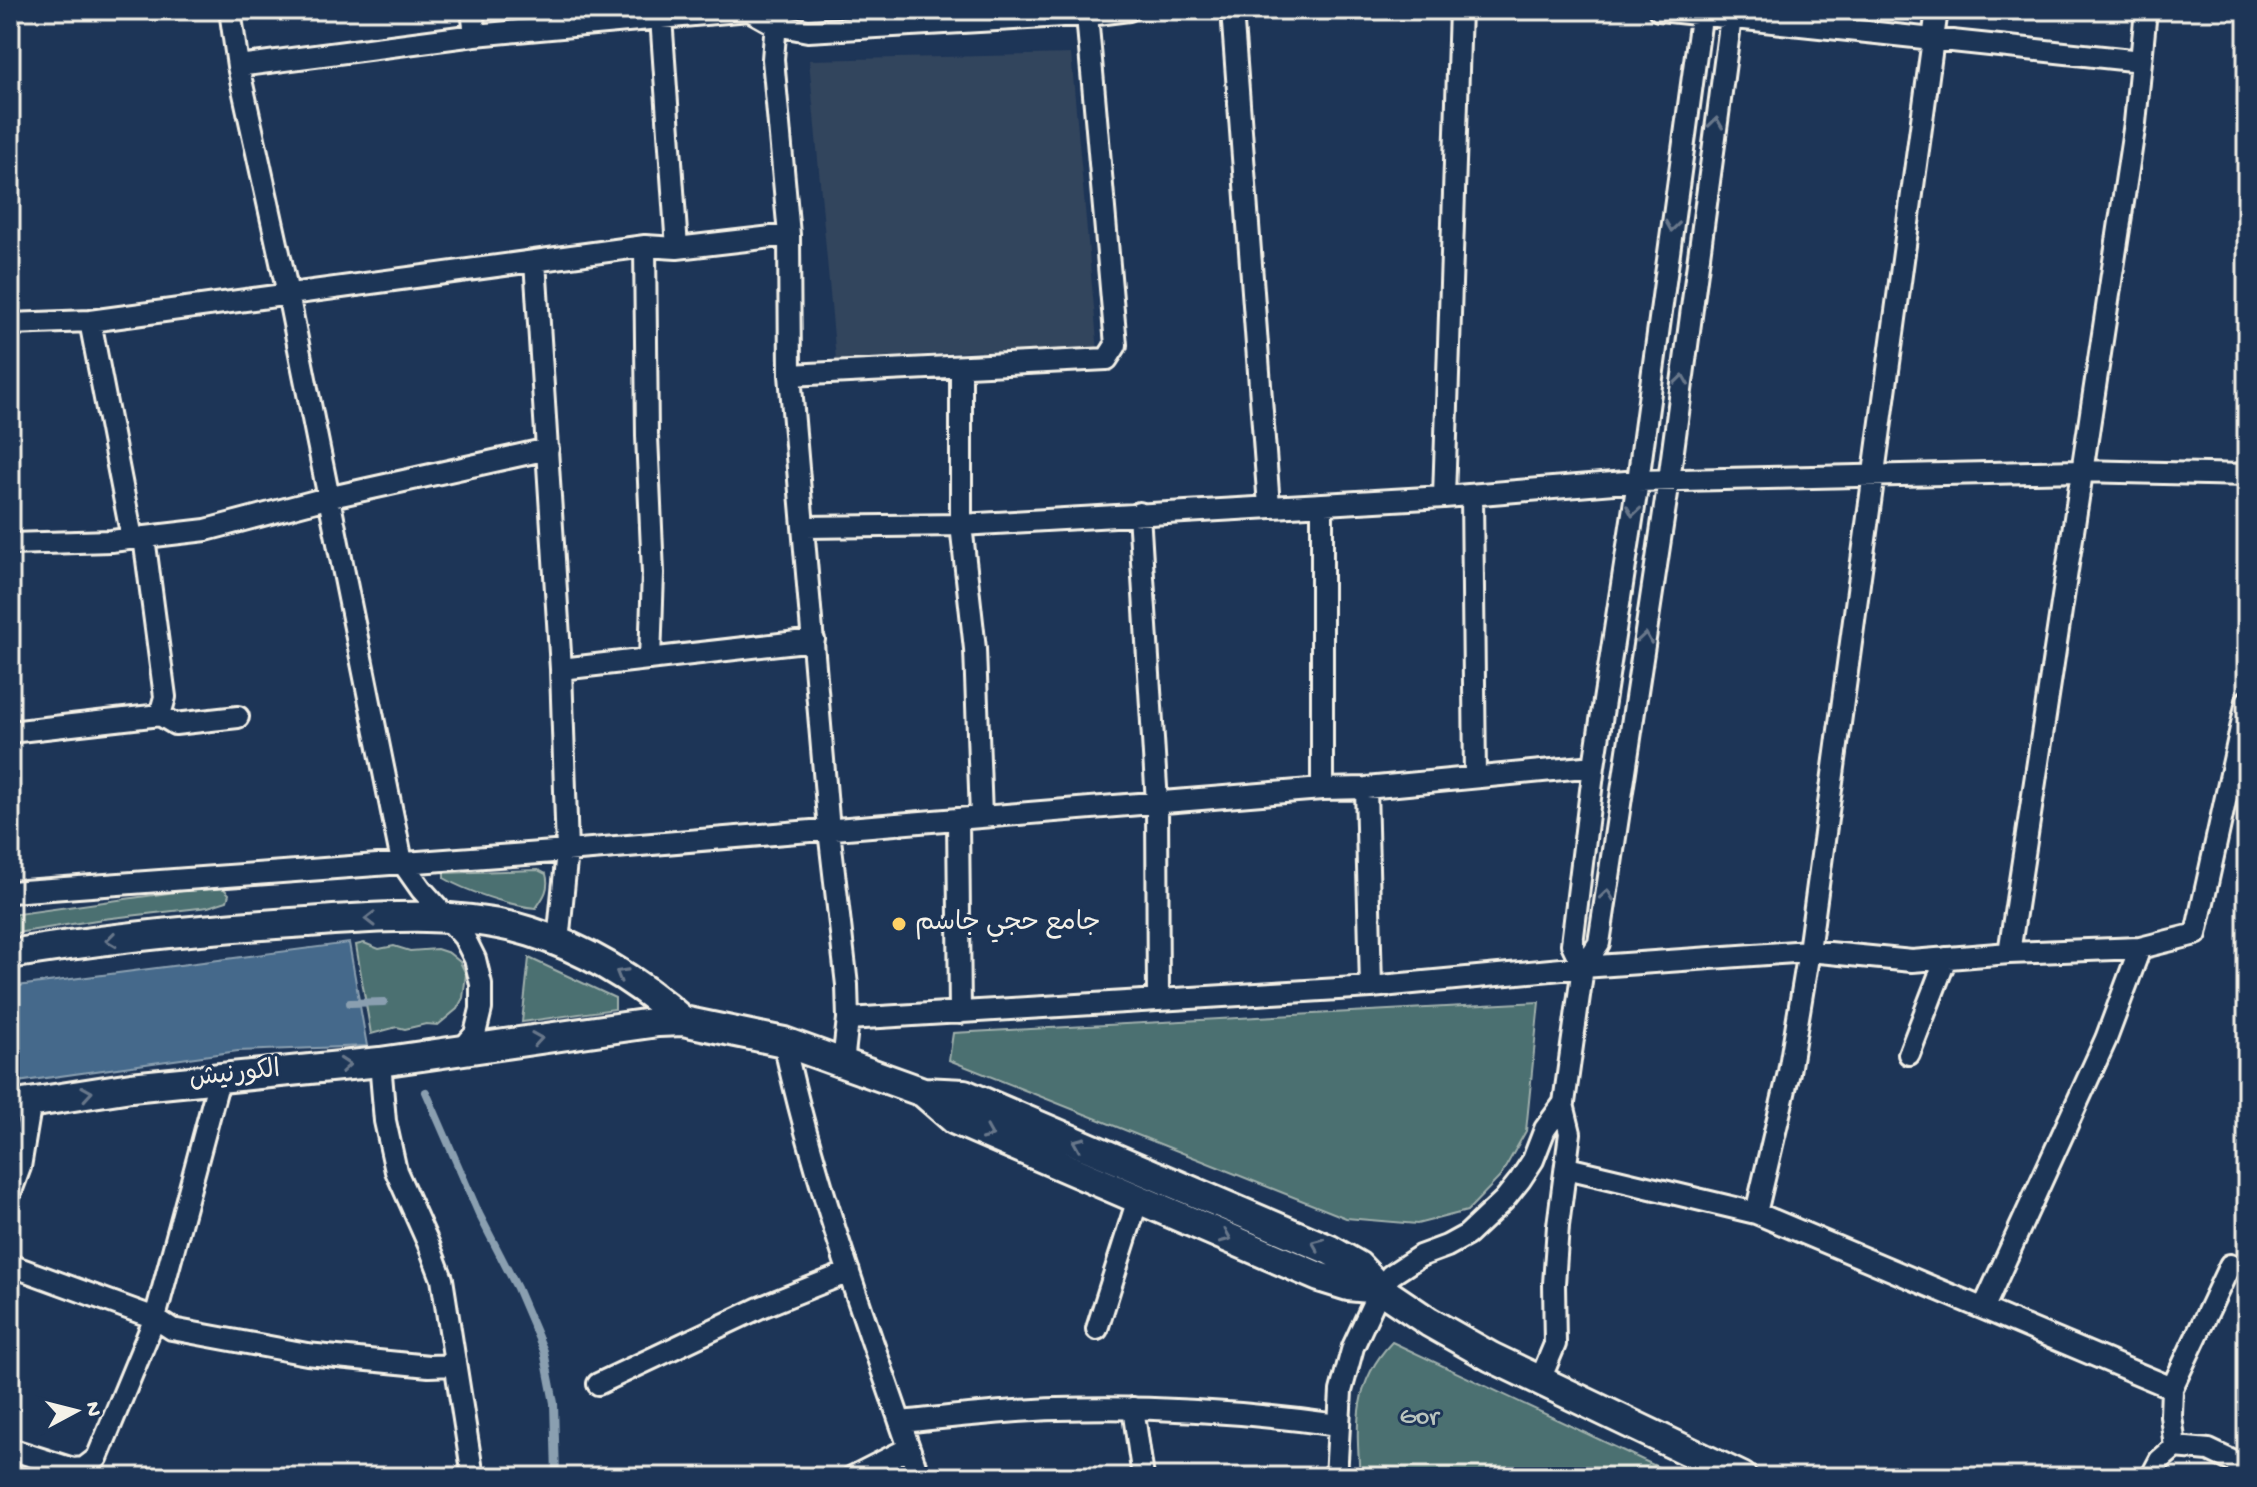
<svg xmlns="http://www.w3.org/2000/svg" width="2257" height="1487" font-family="'Gochi Hand','Playpen Sans Arabic',sans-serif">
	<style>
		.built { fill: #31445d }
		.green { fill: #4b6f71; stroke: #a0b0ac; stroke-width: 2 }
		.water { fill: #44698b; stroke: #8a9fb0; stroke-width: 2 }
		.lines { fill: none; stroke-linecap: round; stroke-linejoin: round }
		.stream { stroke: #8a9fb0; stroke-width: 8 }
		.minor-casing { stroke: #f4f1e8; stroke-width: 26 }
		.secondary-casing { stroke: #f4f1e8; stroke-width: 34 }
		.minor { stroke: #1d3557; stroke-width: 20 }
		.secondary { stroke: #1d3557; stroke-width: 28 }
		.oneway { stroke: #68778a }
		.poi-dot { fill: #ffd166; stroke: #1d3557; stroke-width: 3 }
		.labels { text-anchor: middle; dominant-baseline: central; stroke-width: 6; stroke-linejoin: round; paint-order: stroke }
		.poi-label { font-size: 26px; fill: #f4f1e8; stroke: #1d3557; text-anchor: start }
		.street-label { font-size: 26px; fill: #f4f1e8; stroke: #1d3557 }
		.park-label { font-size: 26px; fill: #b9c4be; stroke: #1d3557 }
	</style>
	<rect width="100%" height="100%" fill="#1d3557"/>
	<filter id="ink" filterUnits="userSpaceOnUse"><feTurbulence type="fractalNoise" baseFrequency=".0125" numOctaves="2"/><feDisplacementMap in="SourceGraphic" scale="16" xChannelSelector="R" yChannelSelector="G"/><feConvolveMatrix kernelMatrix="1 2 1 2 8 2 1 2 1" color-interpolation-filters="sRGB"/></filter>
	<g filter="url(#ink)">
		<path class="built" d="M 1071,54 L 1098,352 L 982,359 L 981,351 L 836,360 L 809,60 Z"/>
		<path class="green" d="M 538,870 L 546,874 C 550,888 544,897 536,908 C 511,906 465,891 444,878 L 444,873 Z
			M 223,888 L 229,894 L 227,901 L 208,907 L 103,919 L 10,934 L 10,915 L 190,890 Z
			M 364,943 L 379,949 L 394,946 L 410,951 L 437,949 L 449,953 L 460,962 L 466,974 L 463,998 L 457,1009 L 438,1025 L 426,1024 L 405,1029 L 397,1027 L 371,1034 L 356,945 Z
			M 529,958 L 615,998 L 615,1009 L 522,1022 Z
			M 1539,1002 L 1526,1131 L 1500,1177 L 1467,1211 L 1417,1224 L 1346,1218 L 949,1060 L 953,1033 Z
			M 1392,1342 L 1679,1477 L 1360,1477 C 1356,1423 1353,1383 1392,1342 Z"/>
		<path class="water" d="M 349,943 L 367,1046 L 238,1051 L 10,1083 L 10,987 Z"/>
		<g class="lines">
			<path class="stream" d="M 350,1003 L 384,1002
				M 426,1092 L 479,1214 L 517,1288 L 544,1351 L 554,1403 L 556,1477"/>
			<defs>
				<path id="minor" d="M 230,10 L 238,66 L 288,294 L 402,862 L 421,889 L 464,937 L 475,959 L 481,984 L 481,1009 L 475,1034 L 460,1052
					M 472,10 L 475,35
					M 777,10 L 773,59 L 789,235 L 790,375 L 829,830 L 847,985 L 848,1019 L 843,1063
					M 1232,10 L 1269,506
					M 1659,10 L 2141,61
					M 661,17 L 677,248
					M 238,66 L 475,35 L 749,10 L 776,25 L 808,31 L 1097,14 L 1129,10
					M 645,246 L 647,436 L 653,573 L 650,659
					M 535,261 L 561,669 L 567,851 L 558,942
					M 90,321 L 132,538
					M 10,324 L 90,321 L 645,246 L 677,248 L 789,235
					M 961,368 L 961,525 L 975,649 L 981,817
					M 790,375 L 1107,359 L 1116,345 L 1087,15
					M 1472,495 L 1475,777
					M 1444,497 L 1460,10
					M 1139,513 L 1157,803 L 1158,1000
					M 805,527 L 961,525 L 1444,497 L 1638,481 L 2080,471 L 2247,475
					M 144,537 L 165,697 L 160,715
					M 10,544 L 111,541 L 206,530 L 327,498 L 548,449
					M 561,669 L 814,640
					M 10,732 L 160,715 L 175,724 L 238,717
					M 1366,788 L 1371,987
					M 1322,789 L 1322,504
					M 958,819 L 960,1013
					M 10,892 L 567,851 L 1322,789 L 1366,788 L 1594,766
					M 2009,953 L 2135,123 L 2146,10
					M 1583,967 L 1572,944 L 1594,766 L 1638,481 L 1702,10
					M 848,1019 L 1371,987 L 1583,967 L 1809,951 L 1912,961 L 2009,953 L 2140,948 L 2196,934 L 2247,701
					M 784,1042 C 816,1191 870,1333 919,1477
					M 1909,1054 L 1946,958
					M 380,1062 L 385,1121 L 396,1171 L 429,1245 L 442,1279 L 473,1477
					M 1567,1168 L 1756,1213 L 2172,1388
					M 10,1194 L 20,1167 L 31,1101
					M 1756,1213 L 1789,1072 L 1809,951 L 1937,10
					M 10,1265 L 155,1318 L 172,1329 L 307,1354 L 429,1366 L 454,1365
					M 1984,1307 L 2106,1039 L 2140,948
					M 1097,1329 L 1138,1199
					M 1540,1380 L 1555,1344 L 1554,1284 L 1558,1226 L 1570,1133 L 1563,1104
					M 598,1384 L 759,1308 L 849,1272
					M 1133,1408 L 1143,1477
					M 900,1422 C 953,1417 1006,1410 1058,1409 C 1152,1406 1245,1412 1338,1425
					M 2175,1447 L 2209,1450 L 2247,1468
					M 10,1449 L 73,1469 L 84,1468 L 97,1458 L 155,1318 L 220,1076
					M 852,1477 L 909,1448
					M 1336,1477 L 1341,1391 L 1353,1347 L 1380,1289 L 1391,1275 L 1420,1256 L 1447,1246 L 1467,1235 L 1504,1200 L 1520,1180 L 1533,1160 L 1545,1129 L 1564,1103 L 1583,967 L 1599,943 L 1669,480 L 1732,10
					M 2151,1477 L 2160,1460 L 2175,1447 L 2171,1416 L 2172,1388 L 2230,1265"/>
				<path id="secondary" d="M 10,954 C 108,938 208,928 307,922 C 380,917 460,910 531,932 C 588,950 639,982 683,1021
					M 923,1092 L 955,1120 L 1319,1277 L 1348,1286 L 1380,1289
					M 10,1106 L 131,1087 L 380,1062 L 658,1022 L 683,1021 L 784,1042 L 923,1092 L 964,1094 L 1330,1250 L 1358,1266 L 1380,1289 L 1429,1322 L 1491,1357 L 1742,1477"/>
			</defs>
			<use href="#minor" class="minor-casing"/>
			<use href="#secondary" class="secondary-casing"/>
			<use href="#minor" class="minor"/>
			<use href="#secondary" class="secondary"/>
		</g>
		<defs><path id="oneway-chevron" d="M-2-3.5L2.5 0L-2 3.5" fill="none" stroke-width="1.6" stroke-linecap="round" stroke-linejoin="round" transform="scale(2)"/></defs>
		<g class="oneway">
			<use href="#oneway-chevron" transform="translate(1716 123) rotate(-82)"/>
			<use href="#oneway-chevron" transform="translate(1672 226) rotate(98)"/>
			<use href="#oneway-chevron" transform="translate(1682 380) rotate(-82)"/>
			<use href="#oneway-chevron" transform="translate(1633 511) rotate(99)"/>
			<use href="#oneway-chevron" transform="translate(1645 638) rotate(-81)"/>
			<use href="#oneway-chevron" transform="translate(1607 895) rotate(-81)"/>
			<use href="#oneway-chevron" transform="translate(370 919) rotate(180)"/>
			<use href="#oneway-chevron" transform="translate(111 940) rotate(173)"/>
			<use href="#oneway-chevron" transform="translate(621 974) rotate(-150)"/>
			<use href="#oneway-chevron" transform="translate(537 1039) rotate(-9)"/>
			<use href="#oneway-chevron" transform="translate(345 1065) rotate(-5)"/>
			<use href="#oneway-chevron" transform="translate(87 1093) rotate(-9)"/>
			<use href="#oneway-chevron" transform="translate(988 1134) rotate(23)"/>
			<use href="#oneway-chevron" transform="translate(1078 1143) rotate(-157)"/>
			<use href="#oneway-chevron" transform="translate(1226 1237) rotate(23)"/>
			<use href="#oneway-chevron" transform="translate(1317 1244) rotate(-157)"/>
		</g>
	</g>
	<circle class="poi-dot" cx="899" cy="924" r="8"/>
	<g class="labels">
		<g class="poi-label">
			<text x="915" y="924">جامع حجي جاسم</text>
		</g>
		<g class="street-label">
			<text transform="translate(235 1076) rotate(-6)">الكورنيش</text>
		</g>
		<g class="park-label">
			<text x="1419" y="1418">Gor</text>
		</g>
	</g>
	<rect width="2257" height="1487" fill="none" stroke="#1d3557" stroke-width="40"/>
	<rect x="20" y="20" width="2217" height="1447" fill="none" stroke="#f4f1e8" stroke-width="3" filter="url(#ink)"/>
	<g transform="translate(76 1411) rotate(83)" stroke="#1d3557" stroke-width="6" paint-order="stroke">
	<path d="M0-6L14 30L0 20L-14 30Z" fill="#f4f1e8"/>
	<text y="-12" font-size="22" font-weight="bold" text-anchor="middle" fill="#f4f1e8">N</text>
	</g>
</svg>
